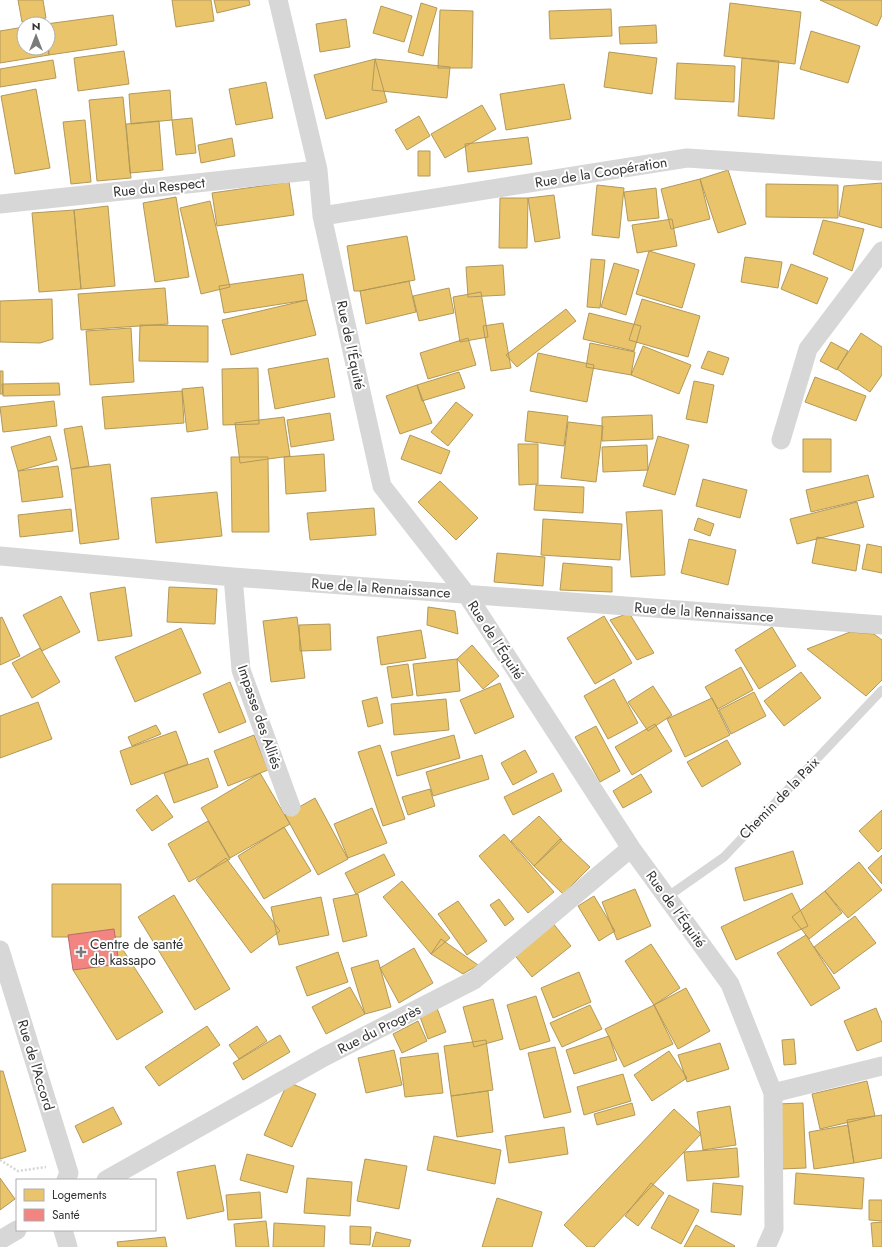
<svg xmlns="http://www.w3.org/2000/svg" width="882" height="1247" font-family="Jost,sans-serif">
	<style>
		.homes { fill: #e9c46a; stroke: #b2985a }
		.health { fill: #f28482; stroke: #b96c6a }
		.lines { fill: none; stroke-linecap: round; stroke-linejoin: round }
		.path { stroke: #d6d6d6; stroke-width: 2.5; stroke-dasharray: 2 2; stroke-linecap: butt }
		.lane { stroke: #d7d7d7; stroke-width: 9 }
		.street { stroke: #d7d7d7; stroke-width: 19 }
		.poi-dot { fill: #7a7a7a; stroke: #fff; stroke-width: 1.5 }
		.labels { text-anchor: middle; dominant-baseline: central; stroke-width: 4; stroke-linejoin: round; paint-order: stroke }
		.street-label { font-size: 14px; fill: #333; stroke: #fff }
		.poi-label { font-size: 14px; fill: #333; stroke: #fff; text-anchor: start }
	</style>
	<rect width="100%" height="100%" fill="#fff"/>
	<path class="homes" d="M 18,0 L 43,0 L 46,18 L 22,22 Z
		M 172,0 L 211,0 L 214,21 L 176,27 Z
		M 214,0 L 249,0 L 250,5 L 217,13 Z
		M 820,0 L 882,0 L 882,15 L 877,26 Z
		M 421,3 L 437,8 L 423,56 L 408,52 Z
		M 730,3 L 801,12 L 795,64 L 724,56 Z
		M 381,6 L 412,16 L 404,42 L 373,33 Z
		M 611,9 L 612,36 L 550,39 L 549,11 Z
		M 440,10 L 473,11 L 472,68 L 438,68 Z
		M 113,15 L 117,45 L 49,55 L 48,24 L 46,24 Z
		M 346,19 L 350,47 L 320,52 L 316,24 Z
		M 656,25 L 657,43 L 620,44 L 619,27 Z
		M 24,27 L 24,48 L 48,48 L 49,55 L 0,63 L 0,31 Z
		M 811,31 L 860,46 L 848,83 L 800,69 Z
		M 124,51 L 129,84 L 78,91 L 74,58 Z
		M 609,52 L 657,58 L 652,94 L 604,87 Z
		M 742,58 L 779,61 L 774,119 L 738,116 Z
		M 375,59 L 450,67 L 447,98 L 372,90 Z
		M 375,59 L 387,102 L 326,119 L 314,75 Z
		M 53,60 L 56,78 L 0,87 L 0,69 Z
		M 677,63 L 735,66 L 734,102 L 675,99 Z
		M 266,82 L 273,118 L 236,125 L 229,89 Z
		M 564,84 L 571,119 L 506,130 L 500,94 Z
		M 36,89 L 50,168 L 15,174 L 1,96 Z
		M 170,90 L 172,120 L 131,124 L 129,94 Z
		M 123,97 L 131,178 L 97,181 L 89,100 Z
		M 482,105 L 496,129 L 445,158 L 431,134 Z
		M 419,116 L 430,136 L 407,150 L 395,130 Z
		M 192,118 L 196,153 L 176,155 L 172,120 Z
		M 85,120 L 91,182 L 71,184 L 63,122 Z
		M 159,121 L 163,170 L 130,173 L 126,124 Z
		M 528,137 L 532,164 L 468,172 L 465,144 Z
		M 232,138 L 235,156 L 201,163 L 198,145 Z
		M 418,151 L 430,151 L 430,176 L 418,176 Z
		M 728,170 L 746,224 L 718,233 L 700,179 Z
		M 700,179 L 710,219 L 671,229 L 661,189 Z
		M 289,182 L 294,215 L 217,226 L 212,193 Z
		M 882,183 L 882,228 L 839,216 L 844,186 Z
		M 766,184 L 838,185 L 838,218 L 766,217 Z
		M 597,185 L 624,188 L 619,238 L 592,235 Z
		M 656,188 L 659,218 L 628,221 L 624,192 Z
		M 554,195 L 560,238 L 535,242 L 528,198 Z
		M 176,197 L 189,277 L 155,282 L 143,203 Z
		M 500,198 L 528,198 L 527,248 L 499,248 Z
		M 210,201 L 230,287 L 201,294 L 180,208 Z
		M 108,206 L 115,286 L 81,289 L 74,210 Z
		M 74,210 L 81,289 L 39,292 L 32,213 Z
		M 672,219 L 677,246 L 637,253 L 632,225 Z
		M 823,220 L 864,229 L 852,271 L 813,254 Z
		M 407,236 L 415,280 L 360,291 L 354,291 L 347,246 Z
		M 649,251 L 695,264 L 682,308 L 636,294 Z
		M 745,257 L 782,262 L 778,288 L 741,282 Z
		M 591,259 L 605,260 L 600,308 L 587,307 Z
		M 614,263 L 639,270 L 626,315 L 601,307 Z
		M 791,264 L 828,278 L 817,304 L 781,289 Z
		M 503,265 L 505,295 L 468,297 L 466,267 Z
		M 303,274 L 307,300 L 224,313 L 219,286 Z
		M 409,281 L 416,312 L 366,324 L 360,291 Z
		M 165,288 L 168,324 L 81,330 L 78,294 Z
		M 449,288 L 454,313 L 419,321 L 413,296 Z
		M 481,292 L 488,337 L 460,342 L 453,297 Z
		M 52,299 L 53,339 L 40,343 L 0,342 L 0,301 Z
		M 642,299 L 700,316 L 688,357 L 629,340 Z
		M 307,300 L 316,335 L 231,355 L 222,320 Z
		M 566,309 L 576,321 L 517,367 L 506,355 Z
		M 589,313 L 641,326 L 634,351 L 583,339 Z
		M 503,323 L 511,368 L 491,371 L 483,326 Z
		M 140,325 L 208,326 L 208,362 L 139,361 Z
		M 131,328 L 134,382 L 90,385 L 86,331 Z
		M 861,333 L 882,347 L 882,375 L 870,392 L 837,369 Z
		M 468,338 L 476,365 L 428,379 L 420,353 Z
		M 831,342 L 848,351 L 837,370 L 820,361 Z
		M 590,343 L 635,352 L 631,375 L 586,367 Z
		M 643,346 L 691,365 L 679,394 L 631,375 Z
		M 708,351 L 729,358 L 723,375 L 701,368 Z
		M 538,353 L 594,365 L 587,402 L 530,391 Z
		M 328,358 L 335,397 L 275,409 L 268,369 Z
		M 258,368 L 259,424 L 223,425 L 222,369 Z
		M 0,371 L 3,371 L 3,394 L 0,394 Z
		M 459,372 L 465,388 L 422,401 L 417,385 Z
		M 815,377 L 866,396 L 856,421 L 805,402 Z
		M 694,381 L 714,385 L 707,423 L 686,419 Z
		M 59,383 L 60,395 L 3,396 L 2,384 Z
		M 417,385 L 432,423 L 400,434 L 386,396 Z
		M 203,387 L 208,429 L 187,432 L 182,389 Z
		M 182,391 L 184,423 L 105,429 L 102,397 Z
		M 54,401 L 57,426 L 3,432 L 0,407 Z
		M 456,402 L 473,415 L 448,446 L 431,432 Z
		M 528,411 L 568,416 L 564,446 L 525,441 Z
		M 330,413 L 334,440 L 291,447 L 287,420 Z
		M 652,415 L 653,439 L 602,441 L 602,417 Z
		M 284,417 L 290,456 L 240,463 L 235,423 Z
		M 568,422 L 603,426 L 596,482 L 561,478 Z
		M 82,426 L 89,466 L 71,469 L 64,429 Z
		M 410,435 L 450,451 L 441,474 L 401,459 Z
		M 50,436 L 57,460 L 18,471 L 11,447 Z
		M 658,436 L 689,445 L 675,495 L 643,486 Z
		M 803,439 L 831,439 L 831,472 L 803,472 Z
		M 518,444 L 538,444 L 538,484 L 519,485 Z
		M 647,445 L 648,470 L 603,472 L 602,447 Z
		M 324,454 L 326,491 L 286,494 L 284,457 Z
		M 231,457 L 268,457 L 269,532 L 232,532 Z
		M 110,464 L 119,539 L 80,544 L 71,469 Z
		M 58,466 L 63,497 L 22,502 L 18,471 Z
		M 868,475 L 874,497 L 811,512 L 806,490 Z
		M 703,479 L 747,490 L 740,518 L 696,506 Z
		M 440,481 L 478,518 L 456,540 L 418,502 Z
		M 536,485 L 584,487 L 583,513 L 534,510 Z
		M 217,492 L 222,536 L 156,543 L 151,498 Z
		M 857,502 L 864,527 L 797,544 L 790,519 Z
		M 374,508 L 376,535 L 310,540 L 307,513 Z
		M 71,509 L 73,531 L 20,537 L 18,515 Z
		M 662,510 L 665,575 L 631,577 L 626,512 Z
		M 698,518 L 714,524 L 710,536 L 694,530 Z
		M 543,519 L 622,524 L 620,560 L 541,555 Z
		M 817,537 L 860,545 L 856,571 L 812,563 Z
		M 689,539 L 736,550 L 728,585 L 681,573 Z
		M 867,544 L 882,547 L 882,573 L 862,569 Z
		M 497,553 L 545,557 L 543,586 L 494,582 Z
		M 563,563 L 612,567 L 612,592 L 560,590 Z
		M 125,587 L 132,636 L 98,641 L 90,593 Z
		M 169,587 L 217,589 L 215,624 L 167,622 Z
		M 61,596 L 80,632 L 42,651 L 23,615 Z
		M 428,607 L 455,611 L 458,634 L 427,625 Z
		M 629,613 L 654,653 L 637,660 L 610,620 Z
		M 604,616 L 632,663 L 595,684 L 567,638 Z
		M 2,617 L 20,656 L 0,665 L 0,618 Z
		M 297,617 L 305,678 L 271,682 L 263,621 Z
		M 330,624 L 331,650 L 300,651 L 299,625 Z
		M 772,627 L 796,666 L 759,689 L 735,650 Z
		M 181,628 L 201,673 L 135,702 L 115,657 Z
		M 421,630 L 426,658 L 381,665 L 377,637 Z
		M 850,632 L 874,634 L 882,640 L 882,680 L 866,696 L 807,649 Z
		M 472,645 L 499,676 L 483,689 L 457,659 Z
		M 40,648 L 60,682 L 32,698 L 12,663 Z
		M 457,659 L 460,691 L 417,696 L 413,664 Z
		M 408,664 L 413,695 L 392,698 L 387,667 Z
		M 741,667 L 753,690 L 718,709 L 705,687 Z
		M 801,672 L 821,698 L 784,726 L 764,701 Z
		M 614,679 L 638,723 L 608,739 L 584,696 Z
		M 230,682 L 246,722 L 219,733 L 203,694 Z
		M 500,683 L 514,717 L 475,734 L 460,700 Z
		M 653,686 L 672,715 L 648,731 L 628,702 Z
		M 754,692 L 766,716 L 731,734 L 719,710 Z
		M 377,697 L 383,723 L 368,727 L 362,701 Z
		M 712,698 L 730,735 L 685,757 L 667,719 Z
		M 446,699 L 449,730 L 394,735 L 391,704 Z
		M 38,702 L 52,739 L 0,758 L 0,716 Z
		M 655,724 L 672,751 L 632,775 L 615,747 Z
		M 156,725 L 161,734 L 132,746 L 128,737 Z
		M 596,726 L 620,771 L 600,782 L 575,737 Z
		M 176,731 L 188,764 L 131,785 L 120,751 Z
		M 254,735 L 268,770 L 228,786 L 214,751 Z
		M 454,735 L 460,758 L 397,776 L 391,752 Z
		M 727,740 L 741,764 L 702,787 L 687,762 Z
		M 380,745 L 405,819 L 383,826 L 358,752 Z
		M 525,750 L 537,772 L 513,785 L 501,763 Z
		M 482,755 L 489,779 L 433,796 L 426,772 Z
		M 208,758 L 218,787 L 174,803 L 164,773 Z
		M 260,773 L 290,824 L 230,858 L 201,808 Z
		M 553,773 L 562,791 L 513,815 L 504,797 Z
		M 641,774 L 652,792 L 623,808 L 613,791 Z
		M 430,789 L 435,806 L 408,815 L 402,797 Z
		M 157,795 L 173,817 L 152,831 L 136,810 Z
		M 315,798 L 348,859 L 318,875 L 285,815 Z
		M 372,808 L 387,843 L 348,858 L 334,824 Z
		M 882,810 L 882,848 L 878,852 L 859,831 Z
		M 539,816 L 562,840 L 534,866 L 511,841 Z
		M 208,821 L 230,859 L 189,882 L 168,844 Z
		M 284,827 L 311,871 L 264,899 L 238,856 Z
		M 504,834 L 554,892 L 528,913 L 479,856 Z
		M 560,839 L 590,867 L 563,894 L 534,866 Z
		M 793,851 L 803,884 L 744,901 L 735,868 Z
		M 384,854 L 395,875 L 356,894 L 345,873 Z
		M 882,855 L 882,884 L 868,868 Z
		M 226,858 L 280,931 L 251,953 L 196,880 Z
		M 859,862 L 882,890 L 848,918 L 825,891 Z
		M 402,881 L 450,938 L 431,954 L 383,897 Z
		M 52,884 L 121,884 L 121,937 L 52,937 Z
		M 635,889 L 651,926 L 617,940 L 602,902 Z
		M 825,891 L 842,913 L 809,939 L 792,917 Z
		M 792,893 L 808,926 L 736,960 L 721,927 Z
		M 358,894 L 367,936 L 343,942 L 333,899 Z
		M 174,895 L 230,989 L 195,1010 L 138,917 Z
		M 594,896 L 615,931 L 599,941 L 578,906 Z
		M 321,897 L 329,935 L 279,945 L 271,907 Z
		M 499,899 L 514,919 L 505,926 L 490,905 Z
		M 458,901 L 487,941 L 467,955 L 438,914 Z
		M 855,916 L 876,943 L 834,974 L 814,947 Z
		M 552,922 L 571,946 L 532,977 L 513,953 Z
		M 806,935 L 840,988 L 811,1006 L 777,953 Z
		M 441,939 L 478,965 L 463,974 L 431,954 Z
		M 118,942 L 163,1012 L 117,1040 L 73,970 Z
		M 651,944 L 680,988 L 654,1005 L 625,961 Z
		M 414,948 L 433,983 L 399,1003 L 380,968 Z
		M 338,952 L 348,982 L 307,996 L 296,967 Z
		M 378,960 L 391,1007 L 365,1014 L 351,968 Z
		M 579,972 L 591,1002 L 553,1018 L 541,988 Z
		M 350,987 L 365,1014 L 326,1034 L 312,1007 Z
		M 686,988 L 710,1031 L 678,1049 L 654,1005 Z
		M 536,996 L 550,1041 L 520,1050 L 507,1005 Z
		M 493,999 L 503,1039 L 474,1047 L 463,1007 Z
		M 590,1005 L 602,1029 L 562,1047 L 550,1023 Z
		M 654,1005 L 673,1044 L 624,1067 L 605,1029 Z
		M 437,1008 L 446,1032 L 428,1039 L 419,1014 Z
		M 876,1008 L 882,1023 L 882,1041 L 857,1051 L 844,1021 Z
		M 418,1021 L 427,1041 L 402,1053 L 393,1034 Z
		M 207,1026 L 220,1045 L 159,1086 L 145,1067 Z
		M 257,1026 L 267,1041 L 239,1059 L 229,1045 Z
		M 280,1035 L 290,1052 L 243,1080 L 233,1063 Z
		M 609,1036 L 617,1060 L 574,1074 L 566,1050 Z
		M 794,1039 L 796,1064 L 784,1065 L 782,1040 Z
		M 486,1040 L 493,1090 L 451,1096 L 444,1046 Z
		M 720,1043 L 729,1069 L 687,1082 L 678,1055 Z
		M 555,1047 L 571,1112 L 544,1118 L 528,1053 Z
		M 394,1050 L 402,1085 L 366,1093 L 358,1058 Z
		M 669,1051 L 687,1078 L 652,1101 L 634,1075 Z
		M 438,1053 L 443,1093 L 405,1097 L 400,1058 Z
		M 0,1071 L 3,1071 L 26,1151 L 0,1159 Z
		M 623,1074 L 631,1101 L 584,1115 L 577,1087 Z
		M 867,1081 L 875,1116 L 820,1129 L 812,1094 Z
		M 288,1082 L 316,1094 L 292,1147 L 264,1135 Z
		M 488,1091 L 493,1132 L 457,1137 L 451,1096 Z
		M 632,1103 L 635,1115 L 597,1125 L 594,1114 Z
		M 803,1103 L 806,1168 L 780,1169 L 777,1104 Z
		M 730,1106 L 736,1145 L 703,1150 L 697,1112 Z
		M 113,1107 L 122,1124 L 83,1143 L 75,1126 Z
		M 674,1109 L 701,1134 L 594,1247 L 587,1247 L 564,1225 Z
		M 882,1115 L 882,1158 L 854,1163 L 847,1120 Z
		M 848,1125 L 854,1163 L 814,1169 L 809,1132 Z
		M 564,1127 L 568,1154 L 509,1163 L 505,1136 Z
		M 434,1136 L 501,1150 L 495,1184 L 427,1170 Z
		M 737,1148 L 739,1177 L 687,1181 L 684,1152 Z
		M 247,1154 L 294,1166 L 287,1193 L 240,1180 Z
		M 365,1159 L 407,1166 L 399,1209 L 357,1201 Z
		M 215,1165 L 224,1211 L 187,1219 L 177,1172 Z
		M 796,1173 L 864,1178 L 862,1209 L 794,1204 Z
		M 0,1178 L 15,1199 L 0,1210 Z
		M 307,1178 L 352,1182 L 350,1216 L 304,1213 Z
		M 651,1183 L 664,1193 L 638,1226 L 625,1216 Z
		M 713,1183 L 743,1186 L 741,1215 L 711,1212 Z
		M 260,1192 L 262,1218 L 228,1220 L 226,1195 Z
		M 669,1195 L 699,1210 L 681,1244 L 651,1228 Z
		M 497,1198 L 542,1212 L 532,1247 L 482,1247 Z
		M 869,1200 L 882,1200 L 882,1221 L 869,1220 Z
		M 266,1221 L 269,1247 L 236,1247 L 234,1224 Z
		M 882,1222 L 882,1247 L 873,1247 L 871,1223 Z
		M 274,1223 L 325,1226 L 324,1247 L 273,1247 Z
		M 696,1225 L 735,1246 L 734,1247 L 684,1247 Z
		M 350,1226 L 371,1227 L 370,1245 L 350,1244 Z
		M 376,1232 L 411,1240 L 409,1247 L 372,1247 Z
		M 165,1237 L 167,1247 L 118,1247 L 117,1242 Z"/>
	<path class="health" d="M 114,929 L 119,964 L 73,970 L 68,935 Z"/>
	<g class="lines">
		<path class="path" d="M 0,1160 L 18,1171 L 46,1167"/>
		<path class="lane" d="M 667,897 L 724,857 L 882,690"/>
		<path class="street" d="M 278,0 L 318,170 L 322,216 L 382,486 L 467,595 L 631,848 L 730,984 L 773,1093 L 774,1229 L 766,1247
			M 0,204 L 318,170
			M 322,216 L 687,158 L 882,171
			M 781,440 L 808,349 L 882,251
			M 0,556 L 233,577 L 882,625
			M 233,577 L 241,670 L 291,807
			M 0,950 L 69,1173 L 66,1180
			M 773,1093 L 882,1066
			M 106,1180 L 324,1057 L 474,980 L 631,848
			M 63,1230 L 68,1247
			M 0,1240 L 17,1230"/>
	</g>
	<path class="poi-dot" d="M79 946h4v4h4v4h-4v4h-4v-4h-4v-4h4z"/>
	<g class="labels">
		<g class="street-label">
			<text transform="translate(601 172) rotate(-9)">Rue de la Coopération</text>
			<text transform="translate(159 187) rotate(-6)">Rue du Respect</text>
			<text transform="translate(351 345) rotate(78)">Rue de l'Équité</text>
			<text transform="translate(381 588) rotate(4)">Rue de la Rennaissance</text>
			<text transform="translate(704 612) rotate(4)">Rue de la Rennaissance</text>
			<text transform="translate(496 640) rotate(57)">Rue de l'Équité</text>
			<text transform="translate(260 717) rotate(71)">Impasse des Alliés</text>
			<text transform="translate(779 798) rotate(-46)">Chemin de la Paix</text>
			<text transform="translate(676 909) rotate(54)">Rue de l'Équité</text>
			<text transform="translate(379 1029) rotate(-27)">Rue du Progrès</text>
			<text transform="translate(36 1065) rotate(73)">Rue de l'Accord</text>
		</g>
		<g class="poi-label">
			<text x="90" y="944">Centre de santé<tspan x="90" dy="16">de kassapo</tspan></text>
		</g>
	</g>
	<rect x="16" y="1179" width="140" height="52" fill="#ffffff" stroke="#adadad"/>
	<rect x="24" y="1189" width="20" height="12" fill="#e9c46a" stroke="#adadad"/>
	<text x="52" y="1199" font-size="12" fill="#333333">Logements</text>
	<rect x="24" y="1209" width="20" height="12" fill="#f28482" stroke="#adadad"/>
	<text x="52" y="1219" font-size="12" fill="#333333">Santé</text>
	<g transform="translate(36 36)"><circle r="19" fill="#ffffff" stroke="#adadad"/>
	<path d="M0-3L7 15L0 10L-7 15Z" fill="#7a7a7a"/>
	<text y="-6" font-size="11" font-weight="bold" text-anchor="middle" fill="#333333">N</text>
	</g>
</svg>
